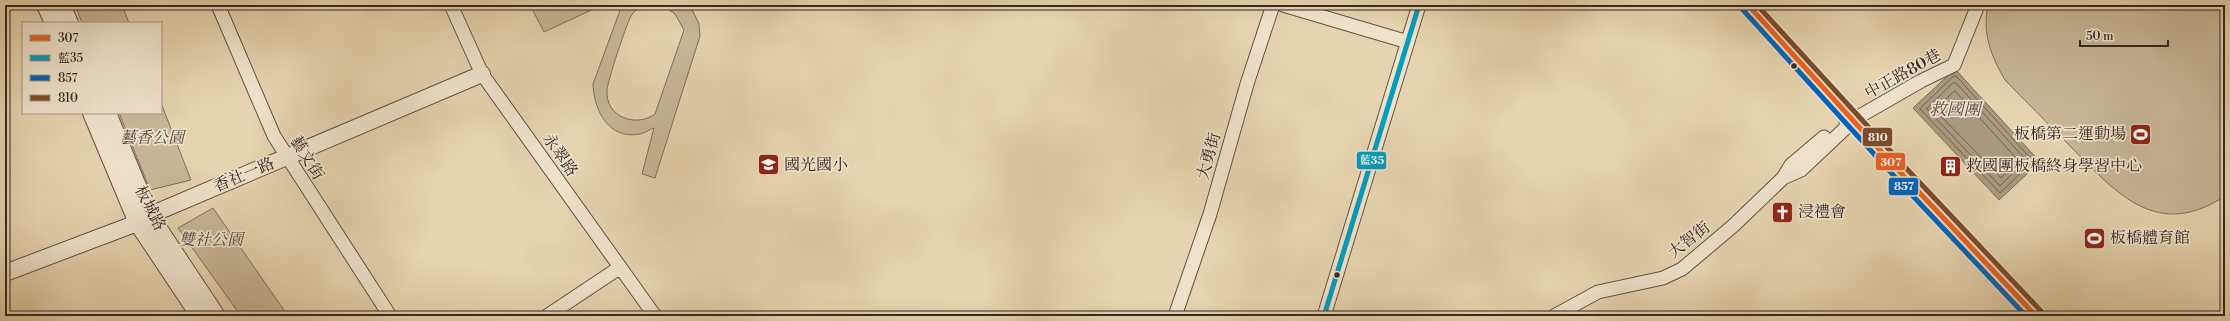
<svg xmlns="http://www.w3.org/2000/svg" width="2230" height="321" font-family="'Libre Bodoni','Noto Serif TC',serif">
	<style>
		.green { fill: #c8b697; stroke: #7e6f5d }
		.water { fill: #aa997f; stroke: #7b6c5a }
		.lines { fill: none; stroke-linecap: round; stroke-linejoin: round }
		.shore { stroke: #706051; stroke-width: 1 }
		.minor-casing { stroke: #615346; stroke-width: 15 }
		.tertiary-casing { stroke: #615346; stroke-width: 18 }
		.minor { stroke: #efe2cb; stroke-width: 13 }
		.tertiary { stroke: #efe2cb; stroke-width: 16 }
		.bus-1-casing { stroke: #efe2cb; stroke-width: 8 }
		.bus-2-casing { stroke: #efe2cb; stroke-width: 8 }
		.bus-3-casing { stroke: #efe2cb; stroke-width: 8 }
		.bus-4-casing { stroke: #efe2cb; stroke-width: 8 }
		.bus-1 { stroke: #e96222; stroke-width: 5 }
		.bus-2 { stroke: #059cbd; stroke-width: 5 }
		.bus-3 { stroke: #0065bd; stroke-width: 5 }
		.bus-4 { stroke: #7a4b2a; stroke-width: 5 }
		.bus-dot { fill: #352823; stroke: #efe2cb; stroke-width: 1.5 }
		.labels { text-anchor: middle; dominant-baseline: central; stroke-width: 3.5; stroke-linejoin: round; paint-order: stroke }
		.street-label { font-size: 16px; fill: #352823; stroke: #efe2cb }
		.poi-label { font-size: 16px; fill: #352823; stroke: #efe2cb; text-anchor: start }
		.park-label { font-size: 16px; font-style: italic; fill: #52443a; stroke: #efe2cb }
		.water-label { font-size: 17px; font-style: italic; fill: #584a3f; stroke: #efe2cb }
		.line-badge { stroke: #efe2cb; stroke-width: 1.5 }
		.badge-label { font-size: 11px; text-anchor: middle; font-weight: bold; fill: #fff }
	</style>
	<rect width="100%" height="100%" fill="#e6d3af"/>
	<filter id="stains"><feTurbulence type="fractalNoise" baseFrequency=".005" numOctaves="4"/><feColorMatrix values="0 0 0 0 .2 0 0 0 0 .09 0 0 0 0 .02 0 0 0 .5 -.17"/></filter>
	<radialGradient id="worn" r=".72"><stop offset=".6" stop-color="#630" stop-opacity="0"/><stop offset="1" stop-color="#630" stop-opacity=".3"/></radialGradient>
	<path class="green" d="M 75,5 L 122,5 L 129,23 L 82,23 Z
		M 530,5 L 602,5 L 544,32 Z
		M 622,5 L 646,5 C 640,8 634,10 631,16 C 626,25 608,80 607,90 C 605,117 636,128 655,114 L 684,30 L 675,14 L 662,5 L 690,5 L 699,24 L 700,36 L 655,178 L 642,174 L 654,128 C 650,129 645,133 640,134 C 609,140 594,111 593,84 Z
		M 1988,5 L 2221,5 L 2225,9 L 2225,196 C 2158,240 2118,195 2073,149 C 2050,126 2028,103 2005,80 C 1991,56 1982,33 1988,5 Z
		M 161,103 L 191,180 L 150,190 L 119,113 L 161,113 Z
		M 213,208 L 288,316 L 241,316 L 178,228 Z"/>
	<path class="water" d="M 1955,69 L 2040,162 L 1999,200 L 1913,108 Z"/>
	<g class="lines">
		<path class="shore" d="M 1954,76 L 1956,76 L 2033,161 L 2000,193 L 1920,109 Z
			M 1953,83 L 1956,83 L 2026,160 L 2000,186 L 1927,109 Z
			M 1955,91 L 2018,160 L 2001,178 L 1935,110 Z"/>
		<defs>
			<path id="minor" d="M 218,5 L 274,136 L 390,316
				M 451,5 L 482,74 L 655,316
				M 1283,5 L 1408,42
				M 1748,5 L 1900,172 L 2036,316
				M 1846,124 L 1921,81 L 1954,65 L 1978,5
				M 1783,178 L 1791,165 L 1824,137
				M 547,316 L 619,268
				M 1175,316 L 1210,214 L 1247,84 L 1273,5
				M 1324,316 L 1419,5
				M 1554,316 L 1598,292 L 1663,278 L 1682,269 L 1733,226 L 1783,178 L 1801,170 L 1853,121"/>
			<path id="tertiary" d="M 45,5 L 53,23
				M 62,5 L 70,23
				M 91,113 L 137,223 L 199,316
				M 108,113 L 150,215 L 217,316
				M 5,273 L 137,223 L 150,215 L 482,74"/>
		</defs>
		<use href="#minor" class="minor-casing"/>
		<use href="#tertiary" class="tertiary-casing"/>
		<use href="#minor" class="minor"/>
		<use href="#tertiary" class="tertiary"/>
		<defs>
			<path id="bus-1" d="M 1748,5 L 1900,172 L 2036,316"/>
			<path id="bus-2" d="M 1324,316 L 1419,5"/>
			<path id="bus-3" d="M 1743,10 L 1895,177 L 2026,316"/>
			<path id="bus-4" d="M 1757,5 L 1905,167 L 2041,311"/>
		</defs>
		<use href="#bus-1" class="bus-1-casing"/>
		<use href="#bus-2" class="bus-2-casing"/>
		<use href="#bus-3" class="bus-3-casing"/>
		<use href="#bus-4" class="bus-4-casing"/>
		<use href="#bus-1" class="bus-1"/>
		<use href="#bus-2" class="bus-2"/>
		<use href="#bus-3" class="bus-3"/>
		<use href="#bus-4" class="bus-4"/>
	</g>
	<defs>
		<symbol id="stadium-square" viewBox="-11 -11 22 22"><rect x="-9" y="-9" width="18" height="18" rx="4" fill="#8f2418" stroke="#efe2cb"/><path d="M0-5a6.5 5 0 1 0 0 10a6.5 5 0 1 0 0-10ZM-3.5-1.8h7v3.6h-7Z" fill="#fff"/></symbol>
		<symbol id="school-square" viewBox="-11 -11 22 22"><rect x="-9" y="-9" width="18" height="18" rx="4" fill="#8f2418" stroke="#efe2cb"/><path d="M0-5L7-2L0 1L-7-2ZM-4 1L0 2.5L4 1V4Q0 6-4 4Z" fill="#fff"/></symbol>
		<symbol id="building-square" viewBox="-11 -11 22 22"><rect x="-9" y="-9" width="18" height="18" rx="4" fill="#8f2418" stroke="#efe2cb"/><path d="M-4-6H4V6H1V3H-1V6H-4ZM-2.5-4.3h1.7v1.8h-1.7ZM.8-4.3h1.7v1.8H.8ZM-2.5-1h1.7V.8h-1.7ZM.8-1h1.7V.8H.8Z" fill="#fff"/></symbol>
		<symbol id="church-square" viewBox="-11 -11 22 22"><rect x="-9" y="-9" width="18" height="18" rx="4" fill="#8f2418" stroke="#efe2cb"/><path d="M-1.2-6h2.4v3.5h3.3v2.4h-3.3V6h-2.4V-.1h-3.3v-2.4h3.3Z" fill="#fff"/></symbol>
	</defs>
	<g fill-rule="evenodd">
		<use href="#stadium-square" x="2128" y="122" width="25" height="25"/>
		<use href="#school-square" x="756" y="152" width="25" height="25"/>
		<use href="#building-square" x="1938" y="154" width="25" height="25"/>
		<use href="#church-square" x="1770" y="200" width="25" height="25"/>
		<use href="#stadium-square" x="2082" y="226" width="25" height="25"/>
	</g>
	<g class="bus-dot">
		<circle cx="1794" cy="66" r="3.5"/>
		<circle cx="1337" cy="275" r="3.5"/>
	</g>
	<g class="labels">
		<g class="street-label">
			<text transform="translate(1903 74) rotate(-29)">中正路80巷</text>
			<text transform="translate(560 155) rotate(55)">永翠路</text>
			<text transform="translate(1209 156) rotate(-74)">大勇街</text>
			<text transform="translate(307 158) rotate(58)">藝文街</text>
			<text transform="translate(244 175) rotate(-23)">香社一路</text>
			<text transform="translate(150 208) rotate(63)">板城路</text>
			<text transform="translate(1689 240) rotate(-38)">大智街</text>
		</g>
		<g class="poi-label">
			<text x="2126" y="134" text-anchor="end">板橋第二運動場</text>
			<text x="784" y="165">國光國小</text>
			<text x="1966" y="166">救國團板橋終身學習中心</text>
			<text x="1798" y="212">浸禮會</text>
			<text x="2110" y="238">板橋體育館</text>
		</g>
		<g class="park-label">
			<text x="152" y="138">藝香公園</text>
			<text x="211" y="240">雙社公園</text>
		</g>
		<g class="water-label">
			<text x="1955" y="110">救國團</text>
		</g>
	</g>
	<g class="line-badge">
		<rect x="1862" y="127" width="31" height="20" rx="4" fill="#7a4b2a"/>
		<rect x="1356" y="151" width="31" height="19" rx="4" fill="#059cbd"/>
		<rect x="1875" y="152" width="31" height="19" rx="4" fill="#e96222"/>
		<rect x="1888" y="177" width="31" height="19" rx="4" fill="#0065bd"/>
	</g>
	<g class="badge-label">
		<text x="1878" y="141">810</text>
		<text x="1372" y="164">藍35</text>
		<text x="1891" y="166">307</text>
		<text x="1904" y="190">857</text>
	</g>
	<rect width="2230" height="321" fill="none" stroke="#e6d3af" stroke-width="20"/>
	<rect x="6" y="6" width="2218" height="309" fill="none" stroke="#352823" stroke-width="2"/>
	<rect x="10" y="10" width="2210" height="301" fill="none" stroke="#352823"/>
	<rect x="22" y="22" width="140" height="92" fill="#efe2cb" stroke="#a59888"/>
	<rect x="30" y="35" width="20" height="6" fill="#e96222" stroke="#a59888"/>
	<text x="58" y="42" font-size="12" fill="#352823">307</text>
	<rect x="30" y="55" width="20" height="6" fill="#059cbd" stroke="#a59888"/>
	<text x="58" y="62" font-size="12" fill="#352823">藍35</text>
	<rect x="30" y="75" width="20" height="6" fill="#0065bd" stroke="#a59888"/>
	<text x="58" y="82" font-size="12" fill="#352823">857</text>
	<rect x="30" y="95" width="20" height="6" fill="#7a4b2a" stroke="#a59888"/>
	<text x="58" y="102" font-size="12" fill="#352823">810</text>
	<path d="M2080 40v6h88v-6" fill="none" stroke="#352823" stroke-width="2"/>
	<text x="2086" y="40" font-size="12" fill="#352823" stroke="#efe2cb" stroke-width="3" paint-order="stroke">50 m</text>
	<rect width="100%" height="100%" filter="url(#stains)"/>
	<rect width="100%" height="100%" fill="url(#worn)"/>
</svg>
